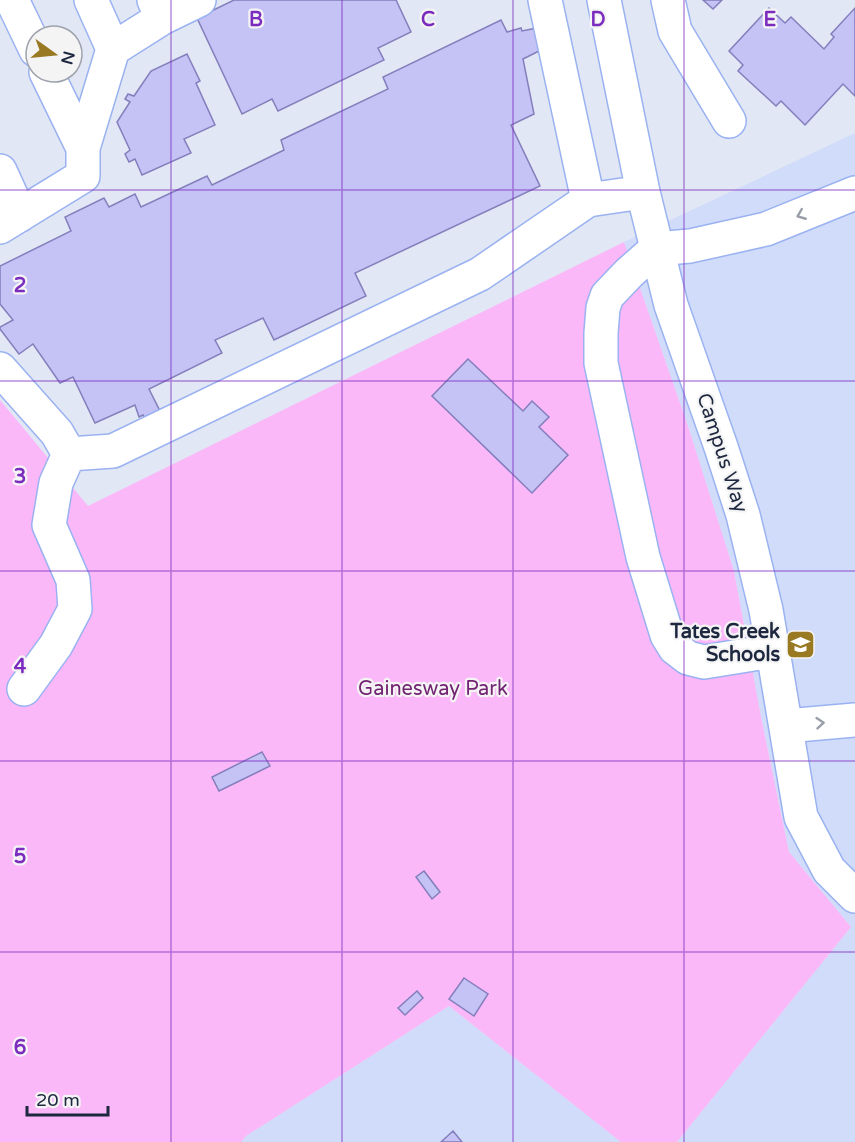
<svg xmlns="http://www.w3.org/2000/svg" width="855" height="1142" font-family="'Varela Round',sans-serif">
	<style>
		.built { fill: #d0dcf9 }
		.green { fill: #fbb8f9 }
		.building { fill: #c5c2f5; stroke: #837ebc; stroke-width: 1.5 }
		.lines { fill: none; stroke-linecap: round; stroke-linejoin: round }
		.minor-casing { stroke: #9ab2f1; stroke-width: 36 }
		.minor { stroke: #fff; stroke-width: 33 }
		.oneway { stroke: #999ea9 }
		.grid { fill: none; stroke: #7b2cbf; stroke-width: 1.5; stroke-opacity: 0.55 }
		.labels { text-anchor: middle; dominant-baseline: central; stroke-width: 4.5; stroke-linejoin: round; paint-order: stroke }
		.street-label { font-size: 20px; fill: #1d273f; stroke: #f4f4f4 }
		.poi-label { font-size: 20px; font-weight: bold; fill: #1d273f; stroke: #f4f4f4; text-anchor: end }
		.park-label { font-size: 20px; fill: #722372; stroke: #f4f4f4 }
		.grid-label { font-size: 20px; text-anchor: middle; font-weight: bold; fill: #7b2cbf; stroke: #f4f4f4; stroke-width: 4.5; stroke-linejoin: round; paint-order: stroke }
	</style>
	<rect width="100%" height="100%" fill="#e1e7f4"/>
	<path class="built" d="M 855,133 L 855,1142 L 677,1142 L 851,927 L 789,852 L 761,717 L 734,571 L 688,426 L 624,242 Z
		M 449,1006 L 621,1142 L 241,1142 L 246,1136 Z"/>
	<path class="green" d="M 624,242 L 688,426 L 734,571 L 761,717 L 789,852 L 851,927 L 677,1142 L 621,1142 L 449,1006 L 246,1136 L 241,1142 L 0,1142 L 0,400 L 88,506 Z"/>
	<path class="building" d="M 234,0 L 396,0 L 411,32 L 378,48 L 384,60 L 278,111 L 272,99 L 242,114 L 197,18 Z
		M 703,0 L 722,0 L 713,9 Z
		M 769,8 L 785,23 L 791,17 L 824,49 L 834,37 L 831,34 L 855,8 L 855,96 L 843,84 L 805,125 L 781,101 L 776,106 L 738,71 L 743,65 L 729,51 Z
		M 501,20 L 507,32 L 521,28 L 522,31 L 537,28 L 541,50 L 523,59 L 534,114 L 511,125 L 540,186 L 355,273 L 366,296 L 274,340 L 263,318 L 215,340 L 222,353 L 149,389 L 161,413 L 146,420 L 143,415 L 139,417 L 135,405 L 95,423 L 73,377 L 60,383 L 33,344 L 19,354 L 0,329 L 0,327 L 13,320 L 0,304 L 0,266 L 71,231 L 65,217 L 104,198 L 109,207 L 135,194 L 141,207 L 207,176 L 212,185 L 284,150 L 281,140 L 388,89 L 383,77 Z
		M 187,54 L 200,81 L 196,83 L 215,125 L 184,139 L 191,153 L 142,175 L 135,159 L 129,162 L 125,154 L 130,150 L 117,122 L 130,102 L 125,99 L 128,94 L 134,96 L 151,71 Z
		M 468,359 L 523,411 L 532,401 L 549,417 L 539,427 L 568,455 L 532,493 L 432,396 Z
		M 262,752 L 270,766 L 219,791 L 212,777 Z
		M 424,871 L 440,892 L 432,899 L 416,877 Z
		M 464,978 L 488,994 L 474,1016 L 449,999 Z
		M 417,991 L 423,998 L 405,1015 L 398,1008 Z
		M 453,1131 L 462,1142 L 441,1142 Z"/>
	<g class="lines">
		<defs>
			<path id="minor" d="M 12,0 L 36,50
				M 91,0 L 113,49 L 162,18 L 154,0
				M 545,0 L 588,200 L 643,192
				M 604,0 L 643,192 L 671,305 L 721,447 L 743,515 L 766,610 L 801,817 L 829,870 L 855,896
				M 668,0 L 675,31 L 729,121
				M 162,18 L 199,0
				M 46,72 L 83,148
				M 0,171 L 20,215
				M 0,227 L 83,176 L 83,148 L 113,49
				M 0,369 L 57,433 L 69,454 L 113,451 L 480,274 L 588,200
				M 772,651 L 704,662 L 688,658 L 675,648 L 667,635 L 643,557 L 601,363 L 601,333 L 603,308 L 607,296 L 629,273 L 656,249 L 690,246 L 766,229 L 855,193
				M 24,689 L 56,645 L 75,609 L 73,580 L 49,525 L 56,483 L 69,454
				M 786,726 L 855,720"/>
		</defs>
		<use href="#minor" class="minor-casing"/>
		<use href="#minor" class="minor"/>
	</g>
	<defs><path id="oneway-chevron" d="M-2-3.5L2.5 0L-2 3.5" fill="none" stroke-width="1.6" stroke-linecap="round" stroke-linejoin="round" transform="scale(1.5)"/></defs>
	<g class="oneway">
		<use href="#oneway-chevron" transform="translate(801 215) rotate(158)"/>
		<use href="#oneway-chevron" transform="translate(820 723) rotate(-5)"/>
	</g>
	<path class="grid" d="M 171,0 L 171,1142M 342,0 L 342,1142M 513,0 L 513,1142M 684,0 L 684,1142M 0,190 L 855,190M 0,381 L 855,381M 0,571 L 855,571M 0,761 L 855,761M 0,952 L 855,952"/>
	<defs>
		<symbol id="school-square" viewBox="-11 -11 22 22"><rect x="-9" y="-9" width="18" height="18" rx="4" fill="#997922" stroke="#f4f4f4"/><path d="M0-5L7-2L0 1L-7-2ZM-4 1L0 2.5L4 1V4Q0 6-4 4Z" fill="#fff"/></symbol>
	</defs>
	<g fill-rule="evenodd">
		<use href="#school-square" x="784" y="628" width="33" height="33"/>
	</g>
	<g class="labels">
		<g class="street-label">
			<text transform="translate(722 453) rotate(72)">Campus Way</text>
		</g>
		<g class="poi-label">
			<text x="780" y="632">Tates Creek<tspan x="780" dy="23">Schools</tspan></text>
		</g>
		<g class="park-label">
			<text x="433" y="689">Gainesway Park</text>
		</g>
	</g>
	<g class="grid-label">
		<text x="256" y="26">B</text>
		<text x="428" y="26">C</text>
		<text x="598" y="26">D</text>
		<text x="770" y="26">E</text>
		<text x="20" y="292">2</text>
		<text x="20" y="483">3</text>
		<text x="20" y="673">4</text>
		<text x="20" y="863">5</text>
		<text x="20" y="1054">6</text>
	</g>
	<g transform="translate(54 54) rotate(105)"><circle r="28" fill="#f4f4f4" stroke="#9ea2ac" stroke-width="1.5"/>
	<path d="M0-4.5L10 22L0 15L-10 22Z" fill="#997922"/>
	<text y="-9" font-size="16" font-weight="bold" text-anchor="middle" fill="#1d273f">N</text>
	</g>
	<path d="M27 1106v9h81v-9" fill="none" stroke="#1d273f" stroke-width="3"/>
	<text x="36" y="1106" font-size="18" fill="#1d273f" stroke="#f4f4f4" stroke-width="4.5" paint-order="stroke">20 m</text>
</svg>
